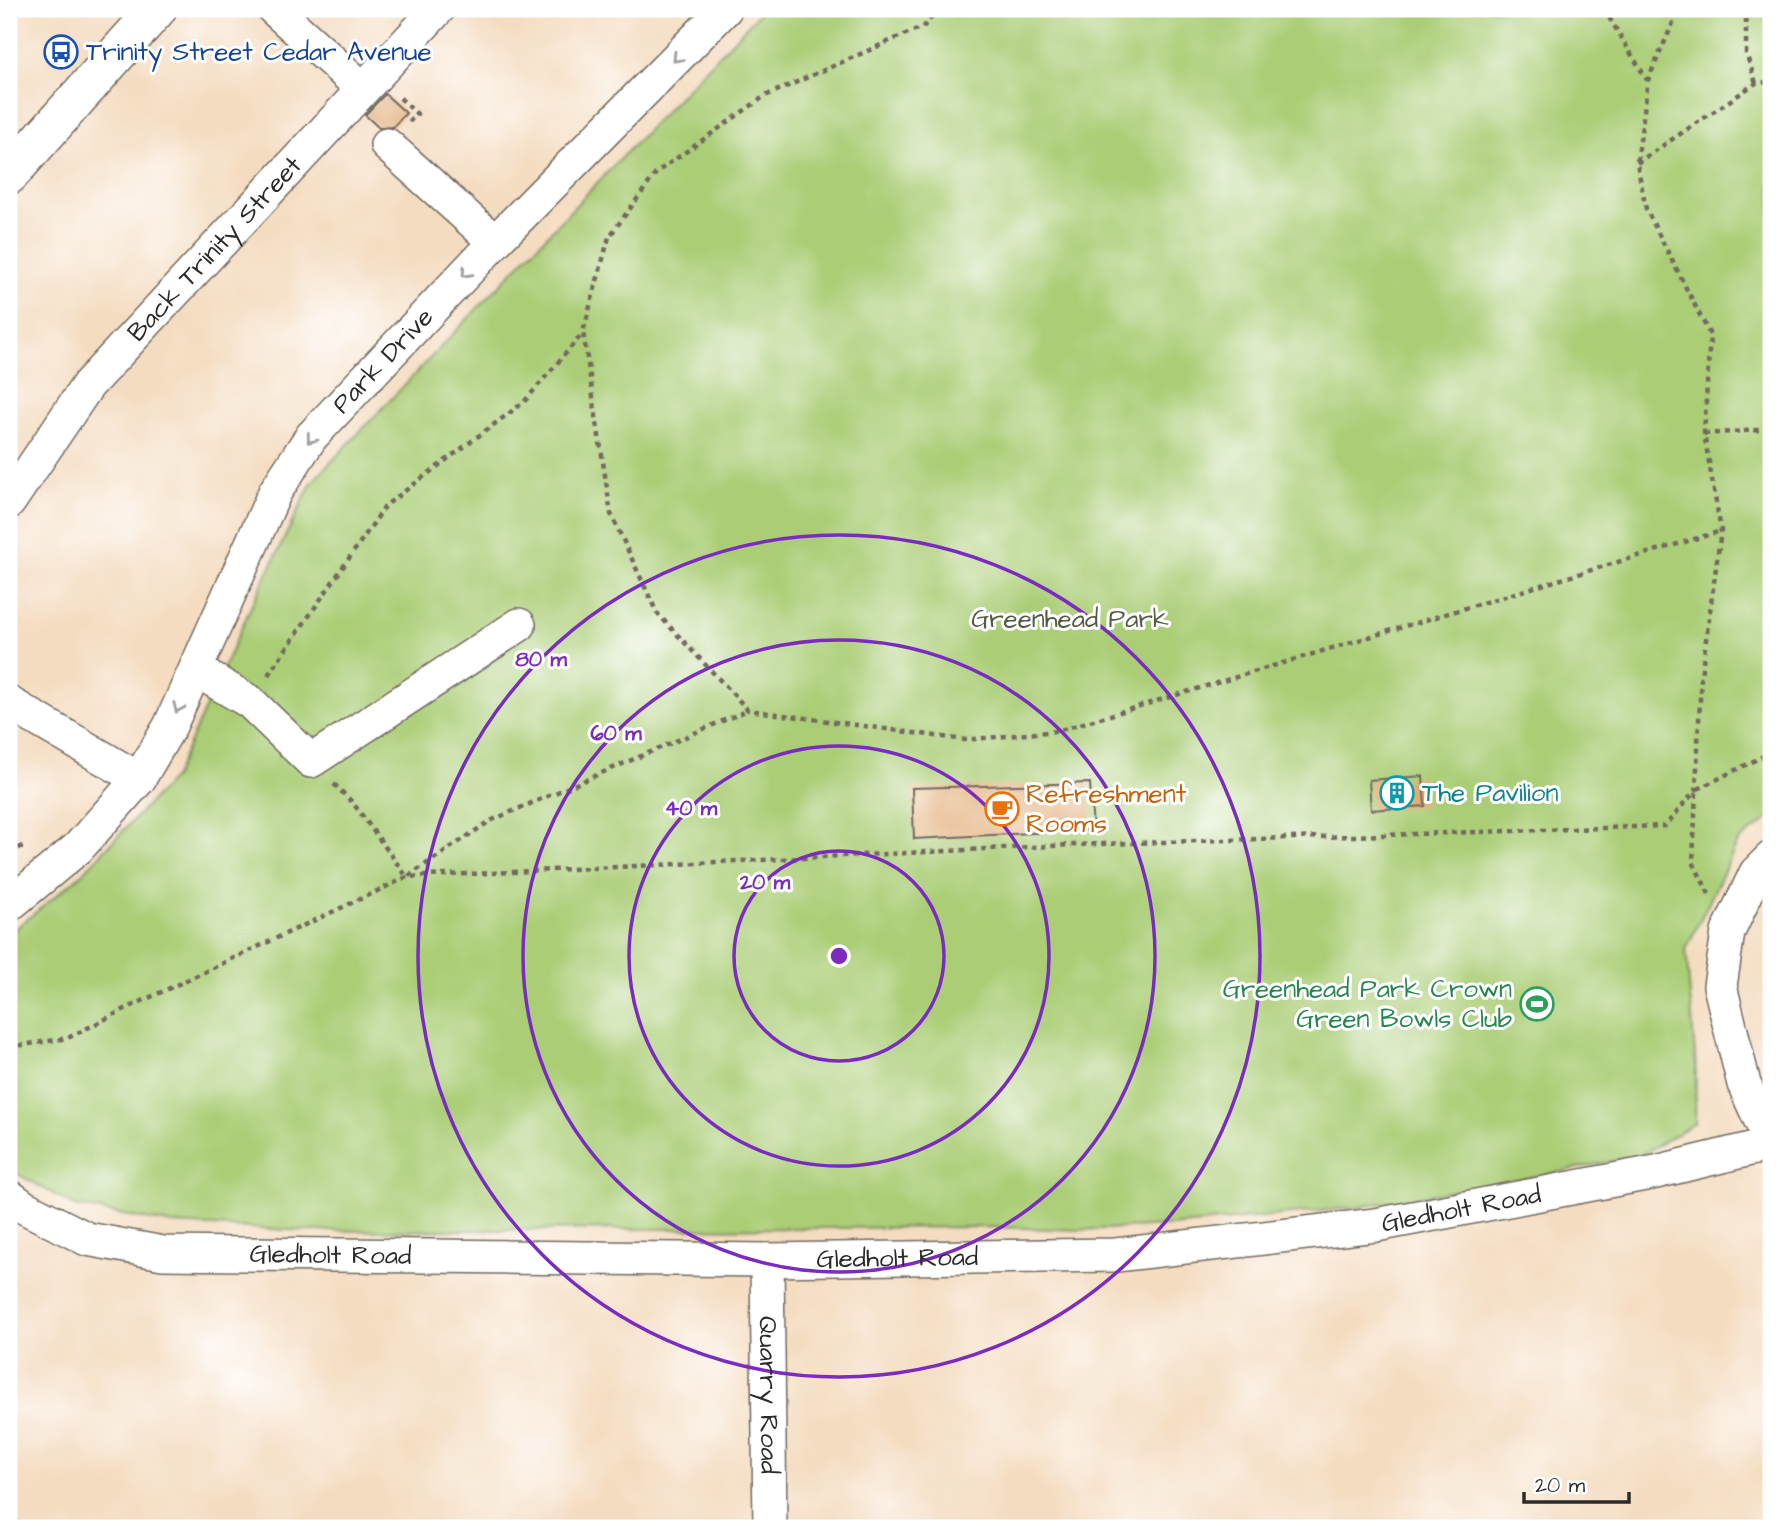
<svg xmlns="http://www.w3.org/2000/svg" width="1780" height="1537" font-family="'Architects Daughter',sans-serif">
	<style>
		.green { fill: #aacd76; stroke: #6a7c50; stroke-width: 2 }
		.building { fill: #e1ac74 }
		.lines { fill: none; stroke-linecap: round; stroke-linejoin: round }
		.minor-casing { stroke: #71695f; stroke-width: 36 }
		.highway-casing { stroke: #71695f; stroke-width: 41 }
		.path { stroke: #71695f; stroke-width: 4.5; stroke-dasharray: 5 5; stroke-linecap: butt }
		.minor { stroke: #fff; stroke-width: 33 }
		.highway { stroke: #fff; stroke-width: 38 }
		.oneway { stroke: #a0a0a0 }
		.ring { fill: none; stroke: #7b2cbf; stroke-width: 3.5 }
		.labels { text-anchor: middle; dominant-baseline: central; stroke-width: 6; stroke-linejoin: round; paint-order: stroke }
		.transit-label { font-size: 26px; fill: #164399; stroke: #fff; text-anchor: start }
		.street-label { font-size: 26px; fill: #2b2b2b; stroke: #fff }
		.park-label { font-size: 26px; fill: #515c42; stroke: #fff }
		.culture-label { font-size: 26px; fill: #0d838f; stroke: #fff; text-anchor: start }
		.food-label { font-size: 26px; fill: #c56008; stroke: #fff; text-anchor: start }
		.leisure-label { font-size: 26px; fill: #27864d; stroke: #fff; text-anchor: end }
		.centre { fill: #7b2cbf; stroke: #fff; stroke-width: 3.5 }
		.ring-label { font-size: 21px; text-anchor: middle; font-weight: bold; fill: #7b2cbf; stroke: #fff; stroke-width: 6; stroke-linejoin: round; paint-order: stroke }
	</style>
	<rect width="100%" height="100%" fill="#fff"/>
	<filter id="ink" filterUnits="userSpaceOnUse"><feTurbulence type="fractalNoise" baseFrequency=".0143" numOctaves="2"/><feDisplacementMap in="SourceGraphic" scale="14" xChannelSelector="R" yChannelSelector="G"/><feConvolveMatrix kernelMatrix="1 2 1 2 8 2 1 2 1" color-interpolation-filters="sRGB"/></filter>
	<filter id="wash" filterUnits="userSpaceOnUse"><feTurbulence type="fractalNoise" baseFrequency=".00686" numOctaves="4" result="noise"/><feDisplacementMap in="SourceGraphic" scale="28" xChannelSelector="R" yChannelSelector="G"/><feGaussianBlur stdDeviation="1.57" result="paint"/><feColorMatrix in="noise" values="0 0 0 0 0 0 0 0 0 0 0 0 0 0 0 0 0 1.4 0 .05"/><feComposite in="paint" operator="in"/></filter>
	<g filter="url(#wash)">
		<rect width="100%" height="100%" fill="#f4dcc0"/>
		<path class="green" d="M 763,9 L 1771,9 L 1771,817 L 1738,842 L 1686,949 L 1696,1066 L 1695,1123 L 1641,1155 L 1559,1172 L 1360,1207 L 1170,1226 L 1080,1230 L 992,1227 L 308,1231 L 172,1224 L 75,1206 L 9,1169 L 9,934 L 80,876 L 174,777 L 250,609 L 312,482 Z"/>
		<g id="blocks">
			<path class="building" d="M 385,94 L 406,113 L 393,127 L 379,128 L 365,115 Z
				M 1423,776 L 1425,806 L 1371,810 L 1369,780 Z
				M 1090,783 L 1093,830 L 914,839 L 912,788 Z"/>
		</g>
	</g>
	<g filter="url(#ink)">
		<use href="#blocks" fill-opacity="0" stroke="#71695f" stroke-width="2"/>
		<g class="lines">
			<defs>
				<g id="minor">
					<path d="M 274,9 L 362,88"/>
					<path d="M 387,145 L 495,242"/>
					<path id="s1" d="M 9,502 L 88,385 L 438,9"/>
					<path d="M 196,670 L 250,702 L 311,761 L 519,625"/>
					<path d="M 9,703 L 139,779"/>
					<path d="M 1771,858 L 1756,873 L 1728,932 L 1720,986 L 1744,1084 L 1771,1143"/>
					<path id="s2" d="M 9,905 L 78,848 L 139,779 L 170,726 L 275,492 L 311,437 L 495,242 L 725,9"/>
					<path id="s3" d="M 9,1196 L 24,1207 L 87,1239 L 163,1253 L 767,1260 L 1116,1255 L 1376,1225 L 1656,1172 L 1771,1144"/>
					<path id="s4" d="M 767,1260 L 770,1528"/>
				</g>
				<path id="highway" d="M 9,175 L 157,9"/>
			</defs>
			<use href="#minor" class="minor-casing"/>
			<use href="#highway" class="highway-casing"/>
			<path class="path" d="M 939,9 L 924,26 L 765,96 L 657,172 L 609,237 L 583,332 L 611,514 L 657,613 L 748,710 L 965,740 L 1057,731 L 1721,531
				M 1604,9 L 1647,80
				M 1746,9 L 1746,53 L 1756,83
				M 400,98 L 417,114 L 409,122
				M 1637,163 L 1756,83 L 1771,82
				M 1704,434 L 1771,429
				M 268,675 L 386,505 L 524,402 L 583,333
				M 334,784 L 353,803 L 407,877 L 490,821 L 748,710
				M 9,852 L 23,846
				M 1709,894 L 1693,862 L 1696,790 L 1771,752
				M 9,1047 L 68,1038 L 123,1010 L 407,877 L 1071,845 L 1665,826 L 1696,790 L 1701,676 L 1721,531 L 1704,434 L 1710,335 L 1646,209 L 1637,163 L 1648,80 L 1679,9"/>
			<use href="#minor" class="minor"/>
			<use href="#highway" class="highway"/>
		</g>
		<defs><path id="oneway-chevron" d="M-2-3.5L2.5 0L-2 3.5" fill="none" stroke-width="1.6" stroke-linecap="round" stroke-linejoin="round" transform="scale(1.75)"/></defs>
		<g class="oneway">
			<use href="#oneway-chevron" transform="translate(677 58) rotate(134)"/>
			<use href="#oneway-chevron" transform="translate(466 273) rotate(133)"/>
			<use href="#oneway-chevron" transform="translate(311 439) rotate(128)"/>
			<use href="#oneway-chevron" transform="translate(178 708) rotate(114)"/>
		</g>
	</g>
	<g class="ring">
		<circle cx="839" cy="956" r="105"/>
		<circle cx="839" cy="956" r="210"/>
		<circle cx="839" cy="956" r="316"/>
		<circle cx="839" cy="956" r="421"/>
	</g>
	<defs>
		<symbol id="bus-ring" viewBox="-11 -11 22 22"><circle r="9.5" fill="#fff" stroke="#1a4fb4" stroke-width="1.5"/><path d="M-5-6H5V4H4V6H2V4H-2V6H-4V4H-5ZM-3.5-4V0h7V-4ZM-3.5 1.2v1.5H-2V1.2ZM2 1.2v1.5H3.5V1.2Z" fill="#1a4fb4"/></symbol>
		<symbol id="building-ring" viewBox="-11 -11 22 22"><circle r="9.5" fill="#fff" stroke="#0f9aa8" stroke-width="1.5"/><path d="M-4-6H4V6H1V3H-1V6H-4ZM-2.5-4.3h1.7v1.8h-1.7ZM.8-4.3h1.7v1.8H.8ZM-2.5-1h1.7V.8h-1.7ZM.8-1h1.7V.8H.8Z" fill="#0f9aa8"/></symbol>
		<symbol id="cafe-ring" viewBox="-11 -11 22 22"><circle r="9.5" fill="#fff" stroke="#e8710a" stroke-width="1.5"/><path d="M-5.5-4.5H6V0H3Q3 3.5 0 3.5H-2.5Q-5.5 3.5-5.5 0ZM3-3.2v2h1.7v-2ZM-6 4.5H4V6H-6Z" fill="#e8710a"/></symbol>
		<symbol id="stadium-ring" viewBox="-11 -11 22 22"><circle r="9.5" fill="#fff" stroke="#2e9e5b" stroke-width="1.5"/><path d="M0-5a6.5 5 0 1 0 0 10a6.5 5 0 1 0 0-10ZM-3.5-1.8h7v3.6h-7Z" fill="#2e9e5b"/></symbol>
	</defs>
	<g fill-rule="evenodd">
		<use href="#bus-ring" x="42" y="33" width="38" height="38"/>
		<use href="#building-ring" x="1378" y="774" width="38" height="38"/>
		<use href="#cafe-ring" x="983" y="790" width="38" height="38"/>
		<use href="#stadium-ring" x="1518" y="985" width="38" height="38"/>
	</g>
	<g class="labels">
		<g class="transit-label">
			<text x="86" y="52">Trinity Street Cedar Avenue</text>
		</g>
		<g class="street-label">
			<text stroke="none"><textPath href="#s1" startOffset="327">Back Trinity Street</textPath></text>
			<text stroke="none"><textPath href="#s2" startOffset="670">Park Drive</textPath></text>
			<text stroke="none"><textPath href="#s3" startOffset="1468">Gledholt Road</textPath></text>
			<text stroke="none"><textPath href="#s3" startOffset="334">Gledholt Road</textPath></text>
			<text stroke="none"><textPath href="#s3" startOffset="901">Gledholt Road</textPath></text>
			<text stroke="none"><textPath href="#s4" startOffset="135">Quarry Road</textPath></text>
		</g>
		<g class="park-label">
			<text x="1070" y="619">Greenhead Park</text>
		</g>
		<g class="culture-label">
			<text x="1422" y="793">The Pavilion</text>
		</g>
		<g class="food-label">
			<text x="1026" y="794">Refreshment<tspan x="1026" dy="30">Rooms</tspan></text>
		</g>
		<g class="leisure-label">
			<text x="1512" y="989">Greenhead Park Crown<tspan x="1512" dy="30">Green Bowls Club</tspan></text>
		</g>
	</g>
	<circle cx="839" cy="956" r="10" class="centre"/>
	<g class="ring-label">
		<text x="541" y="666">80 m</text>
		<text x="616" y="740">60 m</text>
		<text x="691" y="815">40 m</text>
		<text x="765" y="889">20 m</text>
	</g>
	<rect width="1780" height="1537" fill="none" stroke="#fff" stroke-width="35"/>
	<path d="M1524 1492v10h105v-10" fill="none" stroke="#2b2b2b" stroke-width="3.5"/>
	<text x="1535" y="1492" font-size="21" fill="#2b2b2b" stroke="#ffffff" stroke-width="5" paint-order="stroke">20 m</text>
</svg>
